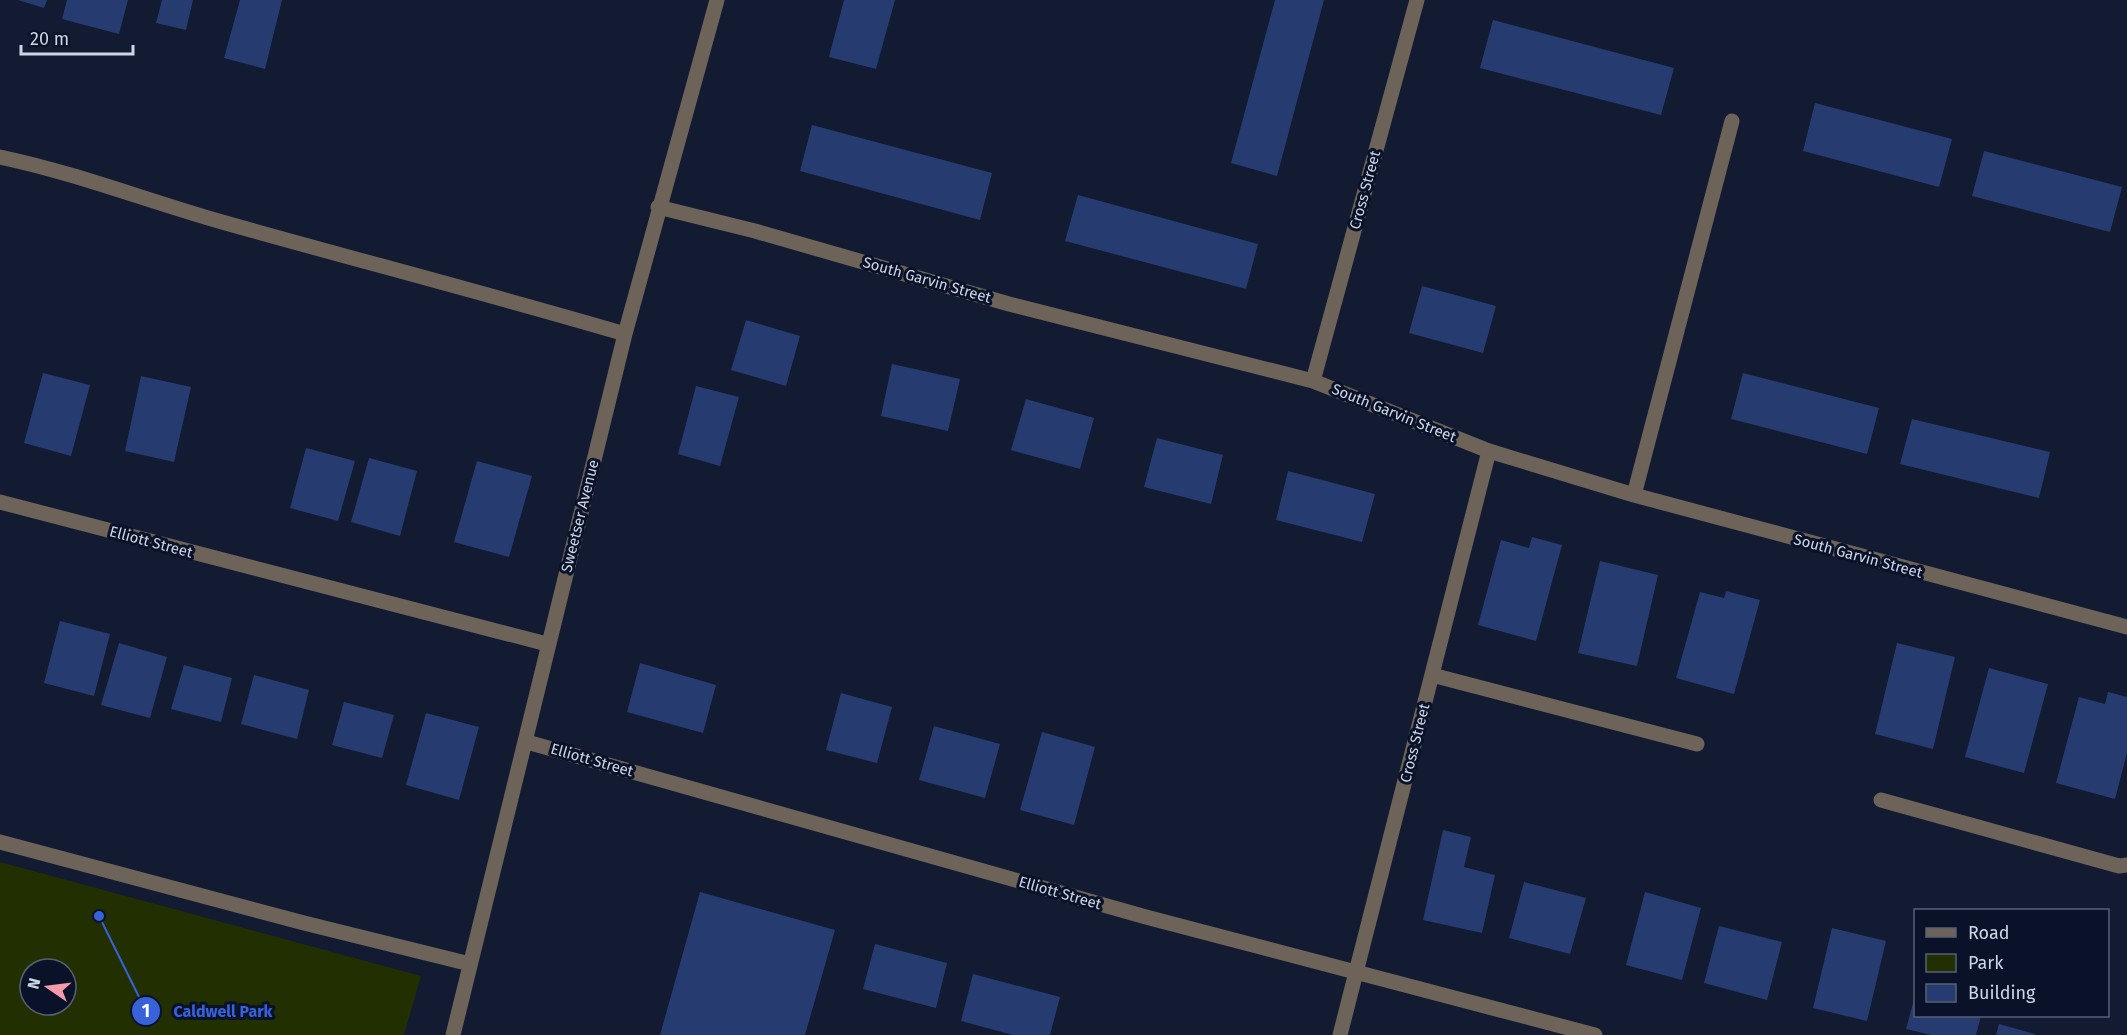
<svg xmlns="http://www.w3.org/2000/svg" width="2127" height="1035" font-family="'Fira Sans',sans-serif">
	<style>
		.green { fill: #222f00; fill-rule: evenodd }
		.building { fill: #263b70 }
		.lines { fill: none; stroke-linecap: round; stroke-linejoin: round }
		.minor { stroke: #6d6358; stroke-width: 15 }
		.labels { text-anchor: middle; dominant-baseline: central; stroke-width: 6; stroke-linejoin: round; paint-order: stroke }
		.street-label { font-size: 15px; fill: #ced5e5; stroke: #091228 }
		.leader { fill: none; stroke: #3862da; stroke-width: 2 }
		.callout-dot { fill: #3862da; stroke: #091228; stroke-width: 2 }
		.mark-label { font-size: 18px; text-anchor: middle; font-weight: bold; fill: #fff }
		.callout-label { font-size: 16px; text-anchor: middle; font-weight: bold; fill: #3862da; stroke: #091228; stroke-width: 6; stroke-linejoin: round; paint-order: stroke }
	</style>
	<rect width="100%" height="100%" fill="#121b32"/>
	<path class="green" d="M 0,862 L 421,976 L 404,1035 L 0,1035 ZM 30,969 L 66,969 L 66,1005 L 30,1005 Z"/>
	<path class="building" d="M 18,0 L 47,0 L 44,8 Z
		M 67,0 L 128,0 L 119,34 L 62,19 Z
		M 162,0 L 193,0 L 186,30 L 156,23 Z
		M 240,0 L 282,0 L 265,69 L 224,58 Z
		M 844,0 L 895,0 L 876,69 L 829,57 Z
		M 1275,0 L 1324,0 L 1277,176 L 1231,163 Z
		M 1493,20 L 1674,68 L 1661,115 L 1480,68 Z
		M 1815,103 L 1952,139 L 1939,187 L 1803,151 Z
		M 812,125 L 992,173 L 980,220 L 800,171 Z
		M 1984,151 L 2122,187 L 2110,232 L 1972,196 Z
		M 1078,195 L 1258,244 L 1246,289 L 1065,241 Z
		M 1422,286 L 1496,306 L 1483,353 L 1409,333 Z
		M 746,320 L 800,336 L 786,386 L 731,370 Z
		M 892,364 L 960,379 L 948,431 L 881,416 Z
		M 43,373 L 90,385 L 71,456 L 24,443 Z
		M 1743,373 L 1879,408 L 1867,454 L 1731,419 Z
		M 141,376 L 191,387 L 174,462 L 125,451 Z
		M 696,386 L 739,397 L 720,466 L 678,454 Z
		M 1026,399 L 1094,418 L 1080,469 L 1011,450 Z
		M 1912,419 L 2050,452 L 2039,498 L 1900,464 Z
		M 1157,438 L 1223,455 L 1211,504 L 1144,487 Z
		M 306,448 L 355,461 L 338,521 L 290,508 Z
		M 369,458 L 417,471 L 400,536 L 351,522 Z
		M 477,461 L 532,476 L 509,557 L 454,542 Z
		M 1288,471 L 1375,494 L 1362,542 L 1276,520 Z
		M 1532,537 L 1562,545 L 1536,641 L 1478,625 L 1501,540 L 1529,548 Z
		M 1600,561 L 1658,575 L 1637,666 L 1578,653 Z
		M 1726,591 L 1760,600 L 1734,694 L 1676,678 L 1700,592 L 1724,598 Z
		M 60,621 L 110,634 L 94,696 L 44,683 Z
		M 119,643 L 167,657 L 150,718 L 101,705 Z
		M 1897,643 L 1955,657 L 1933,749 L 1875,734 Z
		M 640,663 L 716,685 L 703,733 L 627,712 Z
		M 184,665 L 232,678 L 221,722 L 171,709 Z
		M 1989,668 L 2048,684 L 2024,773 L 1965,757 Z
		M 254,675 L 309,690 L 297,739 L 241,724 Z
		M 2108,692 L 2127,697 L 2127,753 L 2115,799 L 2056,783 L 2079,697 L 2105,704 Z
		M 841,693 L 892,707 L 877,763 L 826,750 Z
		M 344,702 L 394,715 L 382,758 L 332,745 Z
		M 426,713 L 479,727 L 459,800 L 406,785 Z
		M 934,726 L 1000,744 L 985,798 L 919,780 Z
		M 1042,732 L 1095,747 L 1074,825 L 1020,810 Z
		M 1443,830 L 1471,837 L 1464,867 L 1495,875 L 1482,933 L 1423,920 Z
		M 1524,882 L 1586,898 L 1570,954 L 1509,938 Z
		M 700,892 L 835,930 L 805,1035 L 660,1035 Z
		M 1645,892 L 1701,908 L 1682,980 L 1626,965 Z
		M 1719,926 L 1782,942 L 1767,1000 L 1704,983 Z
		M 1832,928 L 1886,941 L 1867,1021 L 1813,1008 Z
		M 875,944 L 947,963 L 936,1008 L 863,989 Z
		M 973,974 L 1060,997 L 1050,1035 L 1013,1035 L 961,1021 Z
		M 1916,992 L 1916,1016 L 1981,1016 L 1976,1035 L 1931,1035 L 1906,1029 Z
		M 1999,1024 L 2035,1034 L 2035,1035 L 1996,1035 Z"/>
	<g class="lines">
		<path class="minor" d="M 0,157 C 76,173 148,201 222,222 C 357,260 492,295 625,334
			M 658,207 L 755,231 L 1009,304 L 1313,381 L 1489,451 L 1634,495 L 2127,627
			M 1313,381 L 1417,0
			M 1634,495 L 1732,121
			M 0,502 L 547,644
			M 1432,675 L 1697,744
			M 527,742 L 1146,917 L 1595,1035
			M 1881,800 L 2119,866 L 2127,865
			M 0,842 L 304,923 L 470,964
			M 453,1035 L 625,334 L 717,0
			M 1340,1035 L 1489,451"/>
	</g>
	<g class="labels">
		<g class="street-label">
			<text transform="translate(1365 190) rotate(-75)">Cross Street</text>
			<text transform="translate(927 280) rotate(16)">South Garvin Street</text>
			<text transform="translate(1394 413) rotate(22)">South Garvin Street</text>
			<text transform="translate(580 516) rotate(-76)">Sweetser Avenue</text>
			<text transform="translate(151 542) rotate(15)">Elliott Street</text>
			<text transform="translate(1858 556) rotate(15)">South Garvin Street</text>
			<text transform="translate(1415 743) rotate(-76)">Cross Street</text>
			<text transform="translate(592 760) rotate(16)">Elliott Street</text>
			<text transform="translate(1060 893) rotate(16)">Elliott Street</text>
		</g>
	</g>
	<path class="leader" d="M99 916L146 1011"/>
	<g class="callout-dot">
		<circle cx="99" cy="916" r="6"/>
		<circle cx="146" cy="1011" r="15"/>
	</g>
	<g class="mark-label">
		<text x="146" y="1017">1</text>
	</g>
	<g class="callout-label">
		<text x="223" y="1017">Caldwell Park</text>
	</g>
	<rect x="1914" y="909" width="195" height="108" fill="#091228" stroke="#586074" stroke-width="1.5"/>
	<rect x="1926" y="928" width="30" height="9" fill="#6d6358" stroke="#586074" stroke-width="1.5"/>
	<text x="1968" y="939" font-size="18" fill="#ced5e5">Road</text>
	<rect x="1926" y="954" width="30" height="18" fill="#222f00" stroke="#586074" stroke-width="1.5"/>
	<text x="1968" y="969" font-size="18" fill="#ced5e5">Park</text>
	<rect x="1926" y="984" width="30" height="18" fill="#263b70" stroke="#586074" stroke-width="1.5"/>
	<text x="1968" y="999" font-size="18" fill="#ced5e5">Building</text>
	<g transform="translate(48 987) rotate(284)"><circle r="28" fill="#091228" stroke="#586074" stroke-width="1.5"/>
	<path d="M0-4.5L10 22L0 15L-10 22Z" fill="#f39aab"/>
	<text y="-9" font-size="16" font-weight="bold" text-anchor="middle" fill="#ced5e5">N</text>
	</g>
	<path d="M21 45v9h112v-9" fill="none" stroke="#ced5e5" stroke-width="3"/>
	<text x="30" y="45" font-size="18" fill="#ced5e5" stroke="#091228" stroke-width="4.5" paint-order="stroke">20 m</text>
</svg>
